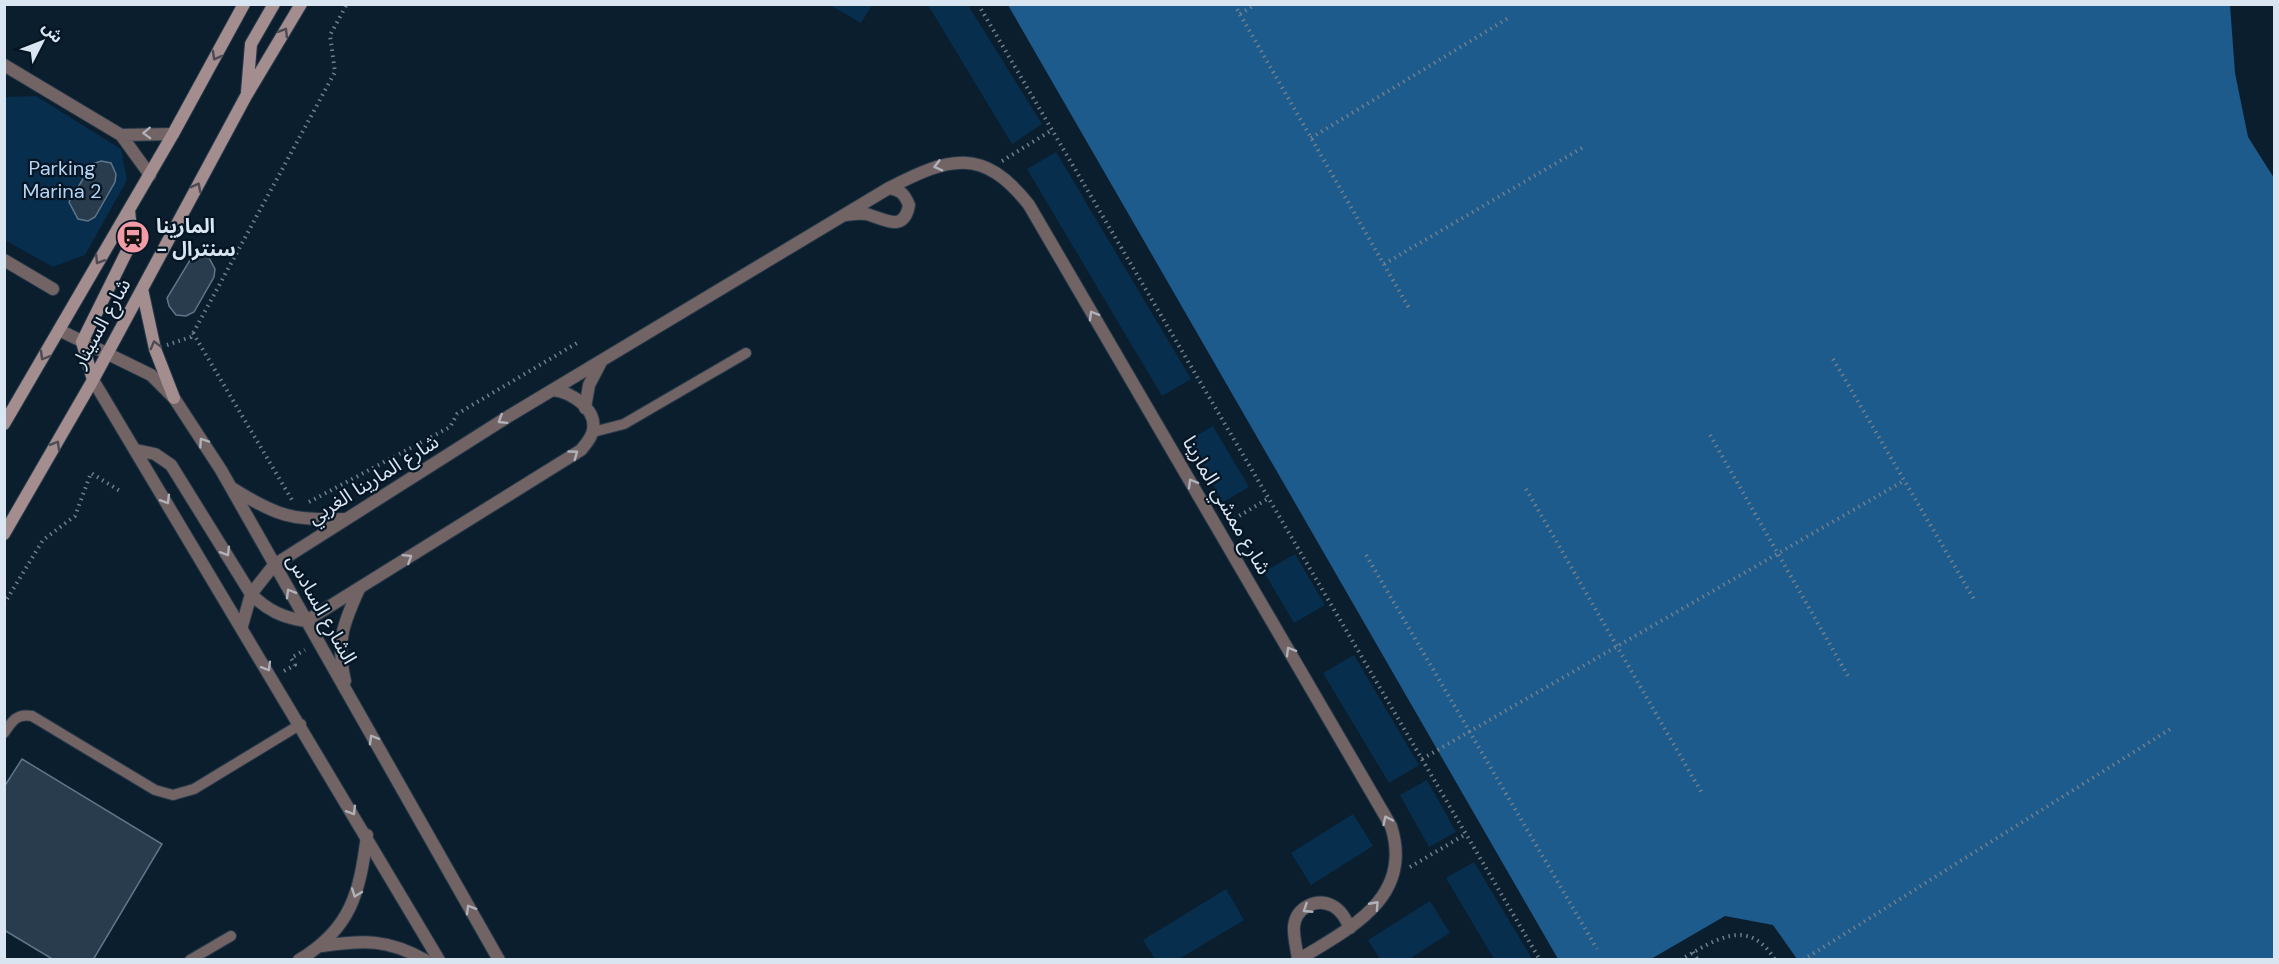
<svg xmlns="http://www.w3.org/2000/svg" width="2279" height="964" font-family="'DM Sans','Noto Sans Arabic',sans-serif">
	<style>
		.green { fill: #072e4c }
		.water { fill: #1d5b8c }
		.building { fill: #293c4e; stroke: #607589; stroke-width: 1.5 }
		.lines { fill: none; stroke-linecap: round; stroke-linejoin: round }
		.lane-casing { stroke: #283a49; stroke-width: 12 }
		.street-casing { stroke: #283a49; stroke-width: 14 }
		.secondary-casing { stroke: #283a49; stroke-width: 14 }
		.path { stroke: #6f7f8d; stroke-width: 4; stroke-dasharray: 1.5 4.5; stroke-linecap: butt }
		.lane { stroke: #726465; stroke-width: 10 }
		.street { stroke: #726465; stroke-width: 12 }
		.secondary { stroke: #a38d8f; stroke-width: 12 }
		.oneway { stroke: #4c4b54 }
		.oneway2 { stroke: #b0b1b9 }
		.labels { text-anchor: middle; dominant-baseline: central; stroke-width: 4.5; stroke-linejoin: round; paint-order: stroke }
		.park-label { font-size: 20px; fill: #b5d4f1; stroke: #041524 }
		.poi-label { font-size: 20px; font-weight: bold; fill: #d9e5f1; stroke: #041524; text-anchor: start }
		.street-label { font-size: 20px; fill: #d9e5f1; stroke: #041524 }
	</style>
	<rect width="100%" height="100%" fill="#0b1e2e"/>
	<path class="green" d="M 830,5 L 872,5 L 861,23 Z
		M 928,5 L 968,5 L 1042,124 L 1012,144 Z
		M 36,96 L 121,149 L 127,180 L 85,255 L 53,267 L 5,240 L 4,97 Z
		M 1056,152 L 1191,379 L 1162,396 L 1027,169 Z
		M 1213,426 L 1249,487 L 1223,502 L 1187,441 Z
		M 1295,554 L 1325,605 L 1294,623 L 1264,572 Z
		M 1354,655 L 1419,765 L 1389,783 L 1323,673 Z
		M 1427,780 L 1456,832 L 1429,847 L 1400,795 Z
		M 1353,814 L 1373,846 L 1311,885 L 1291,853 Z
		M 1474,862 L 1532,959 L 1494,959 L 1446,878 Z
		M 1226,889 L 1244,920 L 1179,959 L 1155,959 L 1143,940 Z
		M 1430,901 L 1450,933 L 1409,959 L 1380,959 L 1368,940 Z"/>
	<path class="water" d="M 1008,5 L 2230,5 L 2235,73 L 2248,137 L 2274,178 L 2274,959 L 1797,959 L 1773,925 L 1725,916 L 1651,959 L 1558,959 Z"/>
	<path class="building" d="M 101,161 L 111,163 L 116,174 L 115,182 L 95,217 L 88,221 L 78,219 L 69,202 L 92,164 Z
		M 199,256 L 209,258 L 215,269 L 214,277 L 194,312 L 186,316 L 176,315 L 169,306 L 167,298 L 190,260 Z
		M 22,759 L 162,844 L 93,960 L 54,960 L 4,930 L 4,787 Z"/>
	<g class="lines">
		<defs>
			<path id="lane" d="M 593,432 L 624,424 L 746,353
				M 4,733 C 12,721 17,713 32,716 L 155,790 L 173,795 L 194,789 L 301,724
				M 190,960 L 231,936"/>
			<path id="street" d="M 4,65 L 121,135 L 150,175
				M 121,135 L 173,134
				M 846,215 C 853,214 859,213 866,214 C 883,218 904,234 909,205 C 904,193 900,190 889,188
				M 4,260 L 53,289
				M 59,330 L 151,375 L 174,398 L 221,470 L 499,960
				M 93,380 L 439,960
				M 585,408 L 589,385 L 601,362
				M 136,450 L 155,454 L 171,465 L 251,594 C 267,610 283,618 306,621
				M 232,488 C 276,516 293,521 345,519
				M 306,621 L 581,450 C 586,444 592,437 593,430 C 597,408 570,392 553,390
				M 242,626 L 251,594 L 274,565 L 509,416 L 889,188 C 949,157 983,146 1029,205 L 1391,826 C 1414,898 1350,928 1298,960
				M 345,681 C 336,642 343,624 359,589
				M 322,946 C 364,940 388,939 425,960
				M 299,960 C 351,929 360,892 367,835
				M 1298,960 C 1297,949 1293,937 1294,926 C 1296,908 1316,897 1333,906 C 1342,911 1346,920 1350,928"/>
			<path id="secondary" d="M 247,92 L 251,44 L 274,4
				M 142,289 L 155,349 L 174,398
				M 93,380 L 82,342 L 132,241 L 129,210
				M 4,424 L 173,134 L 244,4
				M 4,534 L 93,380 L 246,96 L 301,4"/>
		</defs>
		<use href="#lane" class="lane-casing"/>
		<use href="#street" class="street-casing"/>
		<use href="#secondary" class="secondary-casing"/>
		<path class="path" d="M 978,4 L 1540,960
			M 1234,4 L 1409,308
			M 1240,14 L 1256,4
			M 1311,138 L 1510,17
			M 1002,161 L 1052,130
			M 1384,264 L 1582,148
			M 193,333 L 292,500
			M 167,345 L 191,337 L 335,72 L 330,35 L 347,4
			M 1833,359 L 1975,601
			M 1710,435 L 1848,676
			M 1526,489 L 1703,795
			M 309,502 L 450,427 L 457,414 L 577,343
			M 1229,522 L 1269,498
			M 1366,555 L 1597,949
			M 4,604 L 43,540 L 75,516 L 91,473 L 120,491
			M 284,671 L 295,665 L 291,658 L 305,650
			M 1422,759 L 1905,480
			M 1410,867 L 1466,834
			M 1693,952 L 1698,960
			M 1680,960 C 1714,941 1748,915 1775,960
			M 1803,960 L 2172,728"/>
		<use href="#lane" class="lane"/>
		<use href="#street" class="street"/>
		<use href="#secondary" class="secondary"/>
	</g>
	<defs><path id="oneway-chevron" d="M-2-3.5L2.5 0L-2 3.5" fill="none" stroke-width="1.6" stroke-linecap="round" stroke-linejoin="round" transform="scale(1.5)"/></defs>
	<g class="oneway">
		<use href="#oneway-chevron" transform="translate(284 32) rotate(-59)"/>
		<use href="#oneway-chevron" transform="translate(216 56) rotate(119)"/>
		<use href="#oneway-chevron" transform="translate(197 187) rotate(-62)"/>
		<use href="#oneway-chevron" transform="translate(99 260) rotate(122)"/>
		<use href="#oneway-chevron" transform="translate(155 345) rotate(-105)"/>
		<use href="#oneway-chevron" transform="translate(44 356) rotate(120)"/>
		<use href="#oneway-chevron" transform="translate(56 445) rotate(-60)"/>
	</g>
	<g class="oneway2">
		<use href="#oneway-chevron" transform="translate(147 133) rotate(178)"/>
		<use href="#oneway-chevron" transform="translate(938 166) rotate(165)"/>
		<use href="#oneway-chevron" transform="translate(1093 315) rotate(-120)"/>
		<use href="#oneway-chevron" transform="translate(502 420) rotate(148)"/>
		<use href="#oneway-chevron" transform="translate(203 442) rotate(-124)"/>
		<use href="#oneway-chevron" transform="translate(574 454) rotate(-36)"/>
		<use href="#oneway-chevron" transform="translate(1192 483) rotate(-120)"/>
		<use href="#oneway-chevron" transform="translate(166 500) rotate(59)"/>
		<use href="#oneway-chevron" transform="translate(226 552) rotate(59)"/>
		<use href="#oneway-chevron" transform="translate(408 558) rotate(-32)"/>
		<use href="#oneway-chevron" transform="translate(290 593) rotate(-120)"/>
		<use href="#oneway-chevron" transform="translate(1290 651) rotate(-120)"/>
		<use href="#oneway-chevron" transform="translate(267 667) rotate(59)"/>
		<use href="#oneway-chevron" transform="translate(373 739) rotate(-120)"/>
		<use href="#oneway-chevron" transform="translate(352 811) rotate(59)"/>
		<use href="#oneway-chevron" transform="translate(1387 820) rotate(-115)"/>
		<use href="#oneway-chevron" transform="translate(356 893) rotate(110)"/>
		<use href="#oneway-chevron" transform="translate(1375 905) rotate(-48)"/>
		<use href="#oneway-chevron" transform="translate(470 909) rotate(-120)"/>
		<use href="#oneway-chevron" transform="translate(1307 909) rotate(147)"/>
	</g>
	<defs>
		<symbol id="station-disc" viewBox="-11 -11 22 22"><circle r="9.5" fill="#f39aa7" stroke="#041524"/><path d="M-3-6H3Q5-6 5-4V2Q5 4 3 4L4.5 6H3L1.5 4h-3L-3 6H-4.5L-3 4Q-5 4-5 2V-4Q-5-6-3-6ZM-3.5-4v3h7v-3ZM-3.5 1v1.5H-2V1ZM2 1v1.5H3.5V1Z" fill="#111"/></symbol>
	</defs>
	<g fill-rule="evenodd">
		<use href="#station-disc" x="114" y="218" width="38" height="38"/>
	</g>
	<g class="labels">
		<g class="park-label">
			<text x="62" y="168">Parking<tspan x="62" dy="23">Marina 2</tspan></text>
		</g>
		<g class="poi-label">
			<text x="156" y="226">المارينا<tspan x="156" dy="23">- سنترال</tspan></text>
		</g>
		<g class="street-label">
			<text transform="translate(101 323) rotate(-61)">شارع السينار</text>
			<text transform="translate(373 479) rotate(-32)">شارع المارينا الغربي</text>
			<text transform="translate(1227 505) rotate(60)">شارع ممشي المارينا</text>
			<text transform="translate(322 609) rotate(61)">الشارع السادس</text>
		</g>
	</g>
	<rect width="2279" height="964" fill="none" stroke="#d9e5f1" stroke-width="12"/>
	<g transform="translate(42 42) rotate(48)" stroke="#041524" stroke-width="4.5" paint-order="stroke">
	<path d="M0-4.5L10 22L0 15L-10 22Z" fill="#d9e5f1"/>
	<text y="-9" font-size="16" font-weight="bold" text-anchor="middle" fill="#d9e5f1">ش</text>
	</g>
</svg>
